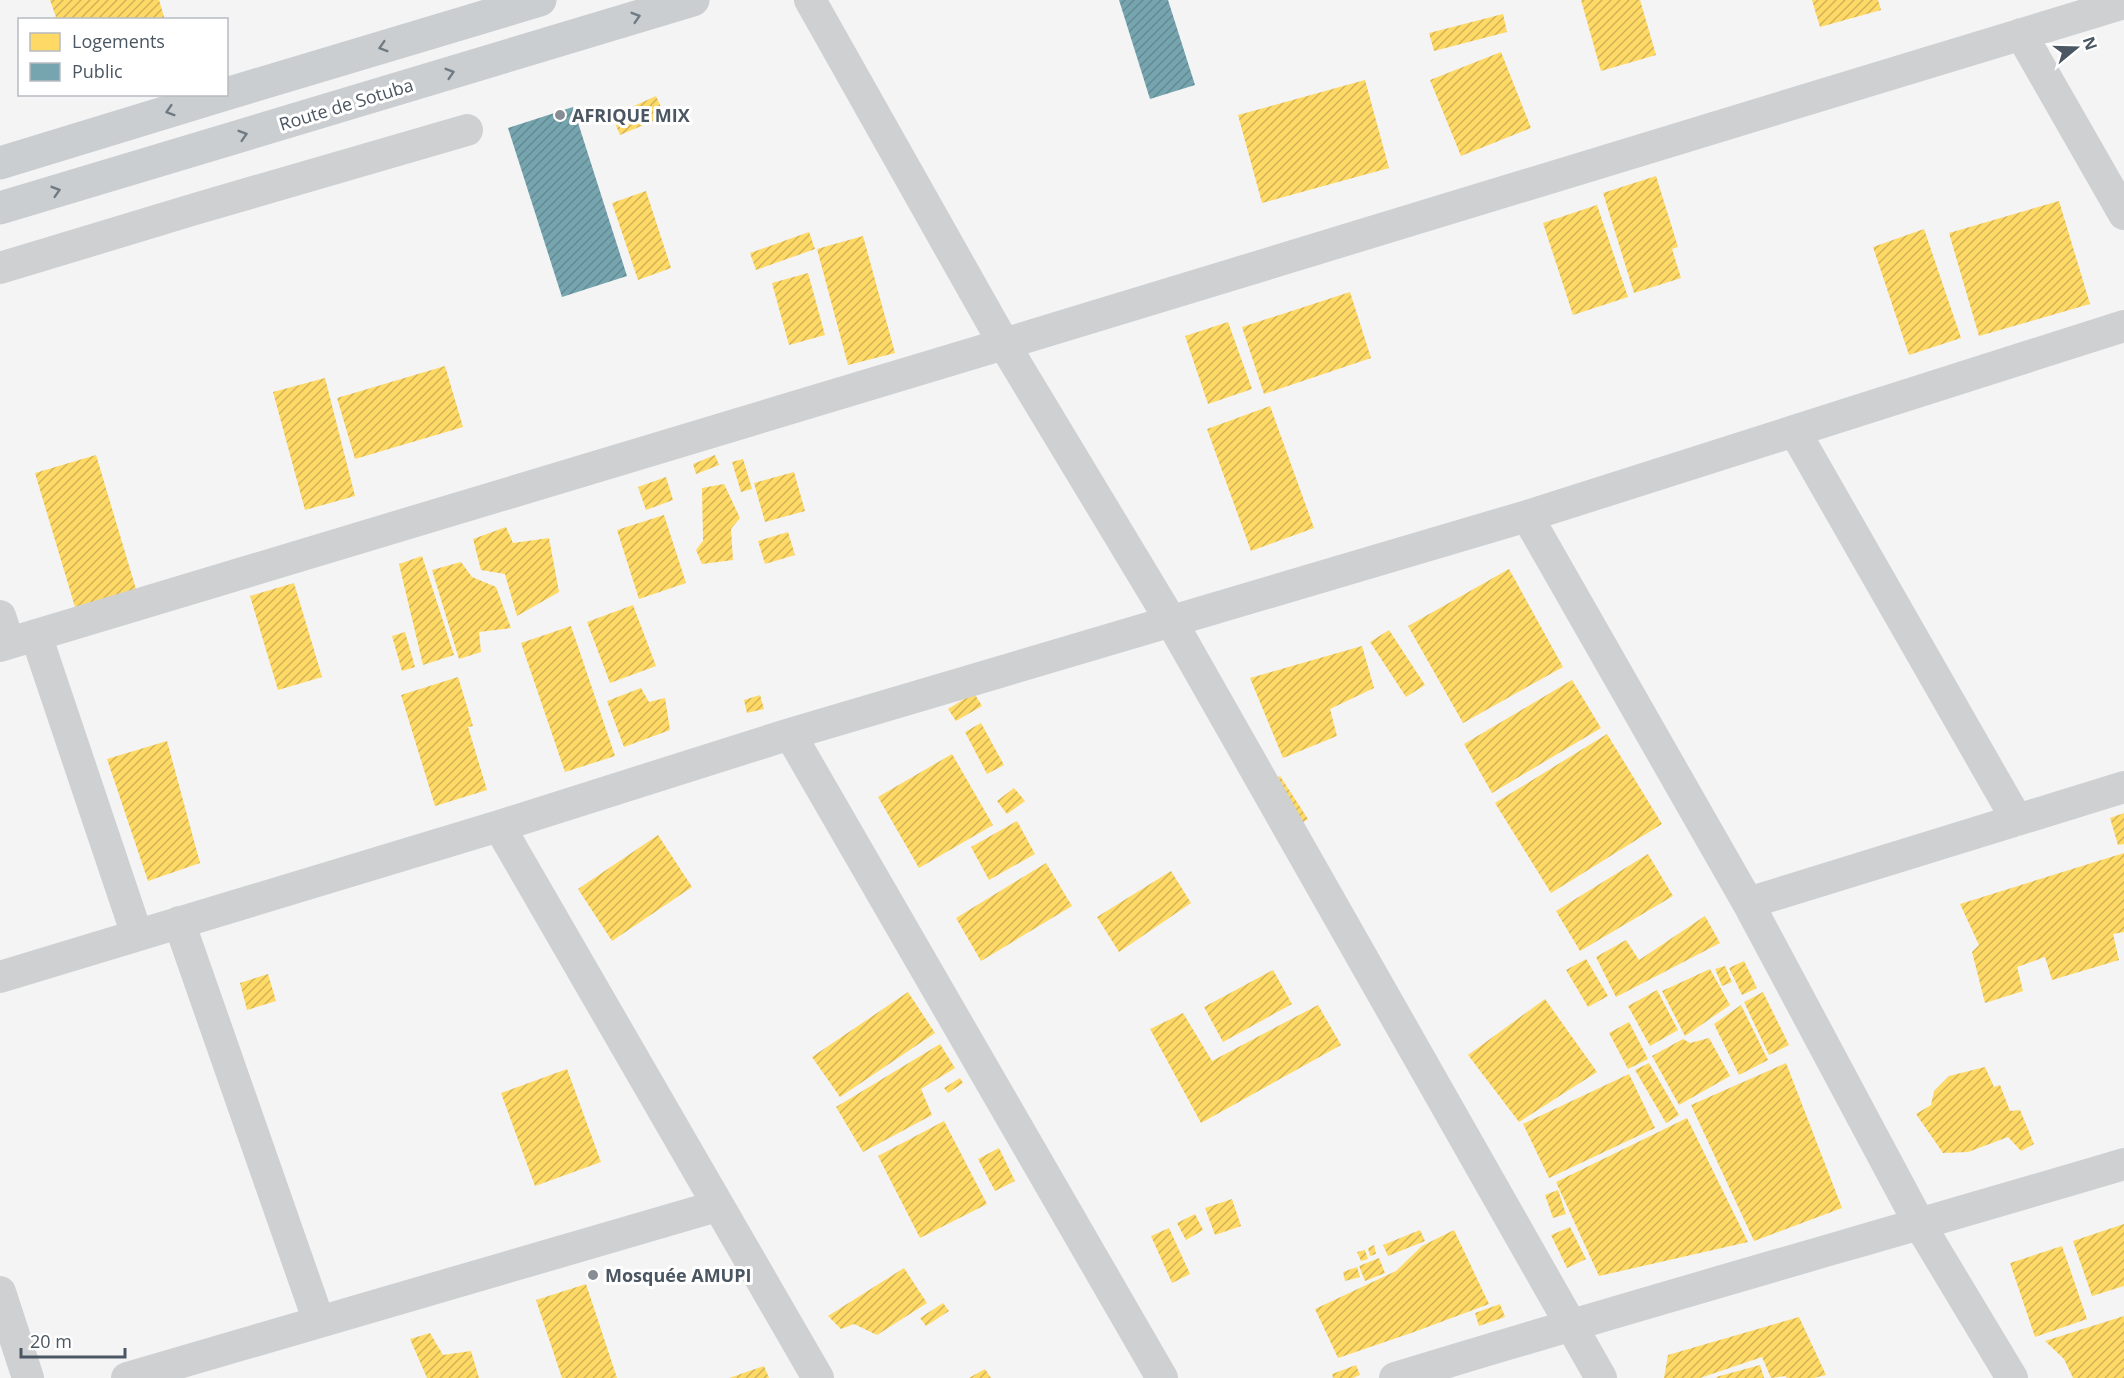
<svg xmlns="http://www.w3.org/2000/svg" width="2124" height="1378" font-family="'Open Sans',sans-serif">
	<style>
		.homes { fill: url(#homes-hatch) }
		.public { fill: url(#public-hatch) }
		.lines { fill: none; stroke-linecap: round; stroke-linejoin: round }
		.minor { stroke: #ced0d2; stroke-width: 32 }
		.primary { stroke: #caced1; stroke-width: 33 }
		.oneway { stroke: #707a83 }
		.poi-dot { fill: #868d94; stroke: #fff; stroke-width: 2 }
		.labels { text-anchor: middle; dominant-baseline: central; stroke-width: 6; stroke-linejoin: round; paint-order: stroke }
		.street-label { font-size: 18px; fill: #4a5661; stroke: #fff }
		.poi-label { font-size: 18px; font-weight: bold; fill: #4a5661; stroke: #fff; text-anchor: start }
	</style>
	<defs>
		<pattern id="homes-hatch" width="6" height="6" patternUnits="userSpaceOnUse" patternTransform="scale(1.5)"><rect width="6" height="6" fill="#ffd966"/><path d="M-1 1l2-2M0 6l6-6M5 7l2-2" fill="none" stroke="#d0b357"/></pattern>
		<pattern id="public-hatch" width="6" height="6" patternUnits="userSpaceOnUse" patternTransform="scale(1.5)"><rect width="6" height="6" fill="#76a5af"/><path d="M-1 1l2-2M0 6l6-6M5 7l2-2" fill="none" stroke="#638992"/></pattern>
	</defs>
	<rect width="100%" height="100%" fill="#f4f4f4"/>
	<path class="homes" d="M 50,0 L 159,0 L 165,20 L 57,20 Z
		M 1581,0 L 1640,0 L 1656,55 L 1601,71 Z
		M 1812,0 L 1878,0 L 1881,10 L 1820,27 Z
		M 1503,14 L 1507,32 L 1434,51 L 1429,33 Z
		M 1501,52 L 1531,128 L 1461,156 L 1430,80 Z
		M 1365,80 L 1389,168 L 1262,203 L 1238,115 Z
		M 656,96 L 665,116 L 620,135 L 612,116 Z
		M 1656,176 L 1678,247 L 1672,249 L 1681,278 L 1634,293 L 1603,193 Z
		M 646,191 L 671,268 L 638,280 L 612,203 Z
		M 2059,201 L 2090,304 L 1979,336 L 1949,233 Z
		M 1597,205 L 1628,297 L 1573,315 L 1543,223 Z
		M 1924,229 L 1961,338 L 1909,355 L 1873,247 Z
		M 809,232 L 815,249 L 756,270 L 750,253 Z
		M 863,236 L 895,353 L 848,365 L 817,249 Z
		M 808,273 L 825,335 L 789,345 L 772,283 Z
		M 1350,292 L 1371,358 L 1264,394 L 1242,327 Z
		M 1228,322 L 1252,389 L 1208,404 L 1185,336 Z
		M 445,366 L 463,427 L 355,459 L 337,398 Z
		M 325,378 L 355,496 L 305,510 L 273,392 Z
		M 1270,406 L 1314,528 L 1251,551 L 1207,429 Z
		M 96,455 L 136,589 L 75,607 L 35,473 Z
		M 715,455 L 719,465 L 696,474 L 693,464 Z
		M 743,459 L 752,489 L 741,492 L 732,462 Z
		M 794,472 L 805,511 L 765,522 L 754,483 Z
		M 666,477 L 673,500 L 646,510 L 638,487 Z
		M 724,484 L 740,518 L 731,529 L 733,560 L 702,564 L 696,550 L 703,541 L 702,488 Z
		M 664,515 L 686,583 L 639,599 L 617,530 Z
		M 506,527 L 513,543 L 549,538 L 559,592 L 517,616 L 505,574 L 481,570 L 473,539 Z
		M 788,532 L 795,555 L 765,564 L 758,541 Z
		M 422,556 L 454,655 L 423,665 L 399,564 Z
		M 461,562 L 472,577 L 496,587 L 511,628 L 479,632 L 481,652 L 459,659 L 432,570 Z
		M 1509,569 L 1563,667 L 1463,723 L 1408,626 Z
		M 294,583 L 322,677 L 278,690 L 250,596 Z
		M 633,605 L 656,666 L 610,683 L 587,622 Z
		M 571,626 L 615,756 L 565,772 L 521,643 Z
		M 1389,630 L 1425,685 L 1406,697 L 1370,642 Z
		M 405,632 L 415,667 L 402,671 L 392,636 Z
		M 1362,646 L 1374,688 L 1330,709 L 1337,736 L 1283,758 L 1250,678 Z
		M 458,677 L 473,726 L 468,727 L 487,790 L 435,806 L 401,695 Z
		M 1572,680 L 1601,728 L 1492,793 L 1464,744 Z
		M 641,688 L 649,702 L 665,698 L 670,730 L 624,747 L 607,701 Z
		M 974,693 L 982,706 L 956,721 L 948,709 Z
		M 760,695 L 764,709 L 747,713 L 744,700 Z
		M 981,723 L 1004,765 L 987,774 L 965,732 Z
		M 1607,734 L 1662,824 L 1551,893 L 1495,803 Z
		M 167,741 L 200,863 L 148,881 L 107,759 Z
		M 952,754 L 993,825 L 919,868 L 878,797 Z
		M 1280,776 L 1308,819 L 1296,827 L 1267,784 Z
		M 1014,788 L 1025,801 L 1007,814 L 997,801 Z
		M 2124,813 L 2124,844 L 2118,845 L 2110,818 Z
		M 1017,821 L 1035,854 L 989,880 L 971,847 Z
		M 658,835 L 692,887 L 612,941 L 578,889 Z
		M 2124,853 L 2124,932 L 2113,934 L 2119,960 L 2052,980 L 2045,957 L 2017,967 L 2023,991 L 1985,1003 L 1972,952 L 1979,945 L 1960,904 Z
		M 1648,854 L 1673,896 L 1580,951 L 1556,911 Z
		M 1046,863 L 1072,906 L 981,961 L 956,918 Z
		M 1171,871 L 1191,903 L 1119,952 L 1097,917 Z
		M 1705,916 L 1720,943 L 1616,997 L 1596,957 L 1626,940 L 1639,960 Z
		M 1586,959 L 1608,996 L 1588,1007 L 1566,970 Z
		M 1744,961 L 1757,988 L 1742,995 L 1729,968 Z
		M 1725,966 L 1732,982 L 1722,986 L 1715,969 Z
		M 1710,969 L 1730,1005 L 1685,1036 L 1662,991 Z
		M 1273,970 L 1292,1004 L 1223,1042 L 1204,1007 Z
		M 268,974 L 276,1001 L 247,1010 L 240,983 Z
		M 1657,990 L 1678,1030 L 1650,1046 L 1628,1006 Z
		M 908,992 L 935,1033 L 840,1097 L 812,1057 Z
		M 1763,992 L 1789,1045 L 1769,1055 L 1744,1002 Z
		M 1545,999 L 1597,1072 L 1519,1122 L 1468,1055 Z
		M 1318,1005 L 1341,1045 L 1201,1123 L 1150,1029 L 1183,1013 L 1212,1061 Z
		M 1741,1005 L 1768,1060 L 1739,1075 L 1714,1024 Z
		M 1629,1022 L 1648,1059 L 1628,1069 L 1609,1033 Z
		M 1709,1038 L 1730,1076 L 1679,1105 L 1652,1056 L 1683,1039 L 1690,1043 Z
		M 940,1044 L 955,1068 L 921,1089 L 932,1115 L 863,1152 L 836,1107 Z
		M 1649,1063 L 1679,1115 L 1666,1123 L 1635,1070 Z
		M 1786,1063 L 1842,1208 L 1754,1241 L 1691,1105 Z
		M 1985,1067 L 1994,1087 L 2000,1085 L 2010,1111 L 2020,1110 L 2034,1144 L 2021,1151 L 2008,1137 L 1968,1152 L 1943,1153 L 1916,1114 L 1931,1105 L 1934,1091 L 1949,1076 Z
		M 567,1069 L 601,1162 L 535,1186 L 501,1093 Z
		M 1629,1074 L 1655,1128 L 1549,1178 L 1523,1124 Z
		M 960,1078 L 963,1083 L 948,1093 L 944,1088 Z
		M 1687,1118 L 1748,1242 L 1599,1276 L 1556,1182 Z
		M 944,1121 L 987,1204 L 920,1238 L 878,1156 Z
		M 999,1148 L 1015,1181 L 995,1191 L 978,1159 Z
		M 1558,1190 L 1566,1214 L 1553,1218 L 1545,1195 Z
		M 1232,1199 L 1241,1226 L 1215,1235 L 1205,1208 Z
		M 1195,1214 L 1203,1230 L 1186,1240 L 1177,1223 Z
		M 2124,1224 L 2124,1286 L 2092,1296 L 2073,1241 Z
		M 1570,1227 L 1586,1259 L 1567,1268 L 1551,1235 Z
		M 1169,1228 L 1190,1274 L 1172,1283 L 1151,1236 Z
		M 1420,1230 L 1425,1241 L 1388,1256 L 1383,1245 Z
		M 1454,1230 L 1489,1304 L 1414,1332 L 1338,1358 L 1315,1309 L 1396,1271 L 1422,1246 Z
		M 1374,1245 L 1376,1254 L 1370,1256 L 1368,1248 Z
		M 2062,1246 L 2087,1319 L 2035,1337 L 2010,1263 Z
		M 1365,1250 L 1368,1259 L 1361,1261 L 1357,1252 Z
		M 1379,1258 L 1385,1273 L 1365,1281 L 1359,1266 Z
		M 1357,1267 L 1360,1277 L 1345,1281 L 1343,1272 Z
		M 904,1268 L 927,1303 L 877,1335 L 854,1324 L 841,1329 L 828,1316 Z
		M 586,1284 L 617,1378 L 562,1378 L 536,1300 Z
		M 943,1303 L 949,1311 L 926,1326 L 920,1318 Z
		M 1500,1304 L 1505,1317 L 1479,1326 L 1475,1313 Z
		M 2124,1316 L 2124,1378 L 2073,1378 L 2064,1359 L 2045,1341 Z
		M 1799,1317 L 1826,1375 L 1814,1378 L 1787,1378 L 1785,1376 L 1771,1378 L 1762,1357 L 1700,1378 L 1664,1378 L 1668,1355 Z
		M 430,1333 L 443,1355 L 471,1351 L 479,1378 L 427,1378 L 410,1339 Z
		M 1356,1365 L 1360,1375 L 1353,1378 L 1333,1378 L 1332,1374 Z
		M 1760,1365 L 1764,1378 L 1717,1378 L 1716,1377 Z
		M 764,1366 L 769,1378 L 729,1378 Z
		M 985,1369 L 991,1378 L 969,1378 Z"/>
	<path class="public" d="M 1119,0 L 1168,0 L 1195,85 L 1150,99 Z
		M 573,107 L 627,276 L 562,297 L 508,128 Z"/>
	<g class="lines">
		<path class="minor" d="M 810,0 L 1004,344 L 1171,621 L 1601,1378
			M 2021,34 L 2124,214
			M 0,268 L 195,209 L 467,130
			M 1795,432 L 2017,820
			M 1527,516 L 1748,903 L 1920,1225 L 2012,1378
			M 0,616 L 9,643
			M 36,635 L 137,935
			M 0,646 L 1004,344 L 2124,3
			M 790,734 L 1162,1378
			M 499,826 L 818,1378
			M 1748,903 L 2124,787
			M 179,922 L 319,1322
			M 0,977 L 499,826 L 790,734 L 1527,516 L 2124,326
			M 0,1292 L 28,1378
			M 127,1378 L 717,1206
			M 1395,1378 C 1637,1304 1881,1236 2124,1164"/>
		<path class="primary" d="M 226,94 L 540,0
			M 0,163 L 226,94
			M 0,208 L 693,0"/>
	</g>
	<defs><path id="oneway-chevron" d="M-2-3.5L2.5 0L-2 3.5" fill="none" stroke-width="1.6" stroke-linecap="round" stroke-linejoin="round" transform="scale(1.5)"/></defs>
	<g class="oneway">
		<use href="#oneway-chevron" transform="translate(636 17) rotate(-17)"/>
		<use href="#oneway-chevron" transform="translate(383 47) rotate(163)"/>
		<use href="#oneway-chevron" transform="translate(450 73) rotate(-17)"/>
		<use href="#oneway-chevron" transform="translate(170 111) rotate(163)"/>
		<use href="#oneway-chevron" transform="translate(243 135) rotate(-17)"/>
		<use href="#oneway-chevron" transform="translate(56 191) rotate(-17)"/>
	</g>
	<g class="poi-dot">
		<circle cx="560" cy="115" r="6"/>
		<circle cx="593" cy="1275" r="6"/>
	</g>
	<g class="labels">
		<g class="street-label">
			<text transform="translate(346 104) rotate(-17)">Route de Sotuba</text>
		</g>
		<g class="poi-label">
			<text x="572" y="115">AFRIQUE MIX</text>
			<text x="605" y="1275">Mosquée AMUPI</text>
		</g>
	</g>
	<rect x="18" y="18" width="210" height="78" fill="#ffffff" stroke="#b7bbc0" stroke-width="1.5"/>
	<rect x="30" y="33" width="30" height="18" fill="#ffd966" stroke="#b7bbc0" stroke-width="1.5"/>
	<text x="72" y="48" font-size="18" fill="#4a5661">Logements</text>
	<rect x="30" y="63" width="30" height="18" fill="#76a5af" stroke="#b7bbc0" stroke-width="1.5"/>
	<text x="72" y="78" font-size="18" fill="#4a5661">Public</text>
	<g transform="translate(2076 48) rotate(71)" stroke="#ffffff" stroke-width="4.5" paint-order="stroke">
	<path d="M0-4.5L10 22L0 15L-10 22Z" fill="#4a5661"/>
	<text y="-9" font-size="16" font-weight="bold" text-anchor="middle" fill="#4a5661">N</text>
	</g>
	<path d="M21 1348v9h104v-9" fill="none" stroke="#4a5661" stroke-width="3"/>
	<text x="30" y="1348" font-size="18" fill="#4a5661" stroke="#ffffff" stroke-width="4.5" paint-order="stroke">20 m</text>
</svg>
